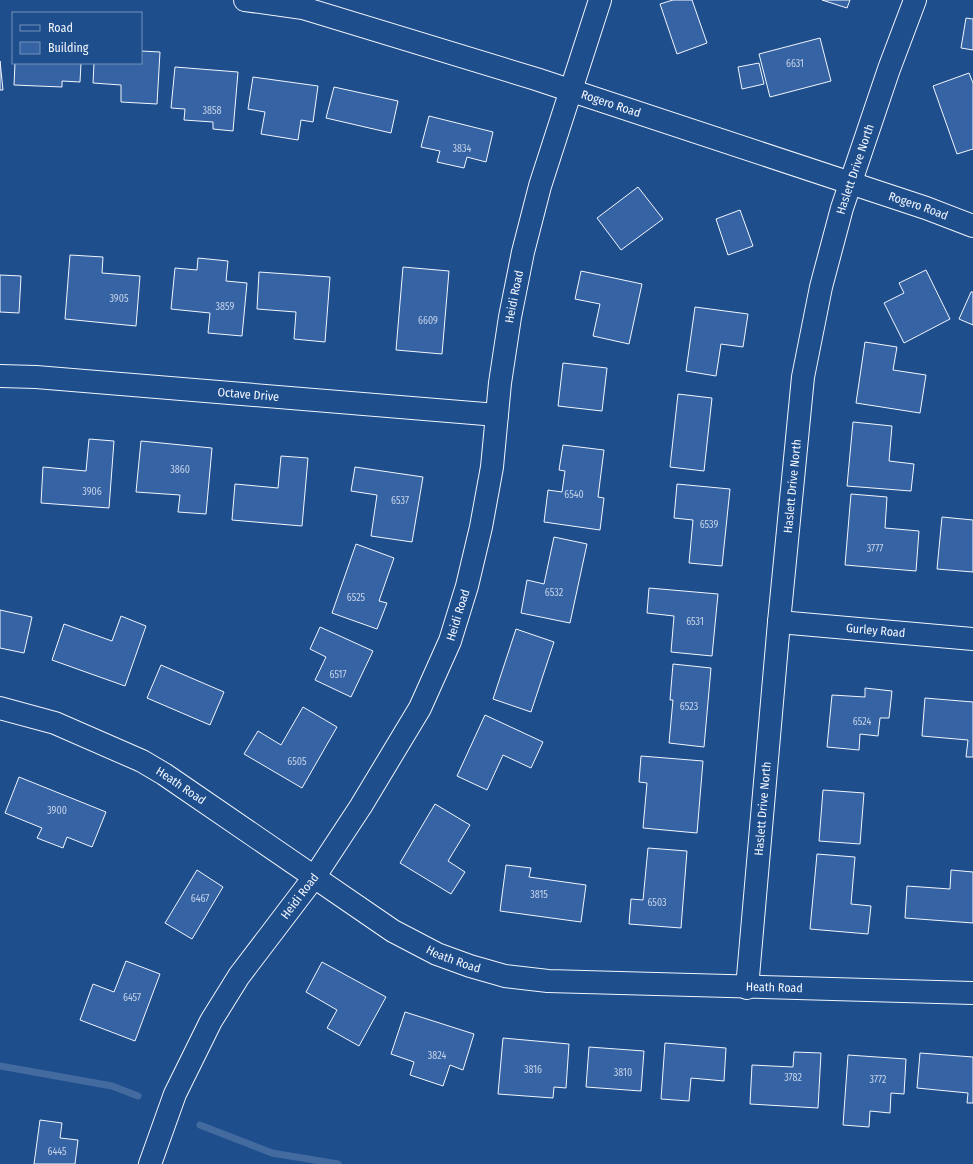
<svg xmlns="http://www.w3.org/2000/svg" width="973" height="1164" font-family="'Fira Sans Condensed',sans-serif">
	<style>
		.lines { fill: none; stroke-linecap: round; stroke-linejoin: round }
		.stream { stroke: #446ba0; stroke-width: 7 }
		.building { fill: #3563a3; stroke: #f2f6ff }
		.minor-casing { stroke: #f2f6ff; stroke-width: 24 }
		.minor { stroke: #1f4e8c; stroke-width: 22 }
		.labels { text-anchor: middle; dominant-baseline: central; stroke-width: 3; stroke-linejoin: round; paint-order: stroke }
		.number-label { font-size: 10px; fill: #c3d1e8 }
		.street-label { font-size: 12px; fill: #f2f6ff; stroke: #1f4e8c }
	</style>
	<rect width="100%" height="100%" fill="#1f4e8c"/>
	<g class="lines">
		<path class="stream" d="M 0,1066 L 112,1086 L 138,1096
			M 200,1125 L 272,1153 L 338,1164"/>
	</g>
	<path class="building" d="M 673,0 L 692,0 L 707,43 L 677,54 L 660,4 Z
		M 822,0 L 850,0 L 847,8 Z
		M 966,18 L 973,19 L 973,50 L 961,48 Z
		M 820,38 L 831,81 L 770,97 L 759,54 Z
		M 141,51 L 160,52 L 157,104 L 121,102 L 121,85 L 93,83 L 94,63 L 141,63 Z
		M 0,61 L 3,90 L 0,90 Z
		M 15,63 L 81,63 L 80,82 L 62,81 L 62,87 L 14,85 Z
		M 759,63 L 764,84 L 742,89 L 738,67 Z
		M 175,67 L 238,72 L 233,131 L 213,129 L 213,122 L 184,120 L 185,109 L 171,108 Z
		M 969,73 L 973,83 L 973,149 L 957,154 L 933,86 Z
		M 253,77 L 318,86 L 313,122 L 301,120 L 298,140 L 261,134 L 265,112 L 248,109 Z
		M 334,87 L 398,101 L 391,133 L 326,118 Z
		M 429,116 L 493,132 L 486,162 L 467,157 L 464,168 L 437,162 L 440,151 L 421,147 Z
		M 638,187 L 663,219 L 621,250 L 597,218 Z
		M 740,210 L 753,246 L 728,255 L 716,219 Z
		M 70,255 L 103,257 L 102,273 L 140,276 L 136,326 L 65,319 Z
		M 198,258 L 228,261 L 226,281 L 247,283 L 242,336 L 208,333 L 210,313 L 171,309 L 175,268 L 197,270 Z
		M 403,267 L 449,271 L 442,354 L 396,350 Z
		M 926,270 L 950,319 L 904,343 L 884,303 L 904,293 L 899,283 Z
		M 581,271 L 642,284 L 629,344 L 593,336 L 600,304 L 575,299 Z
		M 259,272 L 330,277 L 325,342 L 294,339 L 296,312 L 257,309 Z
		M 0,275 L 21,276 L 19,313 L 0,312 Z
		M 971,292 L 973,292 L 973,325 L 959,319 Z
		M 695,307 L 748,314 L 743,347 L 721,344 L 716,376 L 686,371 Z
		M 865,342 L 897,347 L 893,370 L 926,375 L 920,413 L 856,403 Z
		M 563,363 L 607,368 L 602,411 L 558,406 Z
		M 678,394 L 712,398 L 704,471 L 670,467 Z
		M 853,422 L 892,426 L 889,461 L 914,464 L 911,491 L 847,486 Z
		M 89,439 L 114,441 L 109,508 L 41,503 L 43,467 L 86,471 Z
		M 141,441 L 212,448 L 206,514 L 178,512 L 180,495 L 136,492 Z
		M 563,445 L 604,450 L 598,497 L 604,498 L 600,530 L 544,522 L 548,490 L 562,492 L 565,471 L 559,470 Z
		M 281,456 L 308,458 L 302,526 L 232,520 L 235,484 L 278,488 Z
		M 355,467 L 423,477 L 412,542 L 371,536 L 377,495 L 351,491 Z
		M 677,484 L 730,489 L 722,566 L 689,563 L 693,520 L 674,518 Z
		M 851,494 L 887,497 L 885,528 L 919,531 L 916,571 L 845,565 Z
		M 942,517 L 973,520 L 973,572 L 937,569 Z
		M 554,537 L 587,544 L 570,623 L 521,613 L 527,580 L 544,584 Z
		M 356,544 L 394,558 L 379,601 L 387,603 L 377,629 L 332,613 Z
		M 649,588 L 718,594 L 712,656 L 671,652 L 674,616 L 647,613 Z
		M 0,610 L 32,617 L 24,653 L 0,648 Z
		M 121,616 L 146,626 L 125,686 L 52,660 L 64,624 L 112,641 Z
		M 320,627 L 373,651 L 351,697 L 315,680 L 326,657 L 310,649 Z
		M 516,629 L 554,642 L 531,712 L 493,699 Z
		M 673,664 L 711,668 L 704,747 L 669,743 L 673,700 L 670,700 Z
		M 161,665 L 224,692 L 210,725 L 147,698 Z
		M 865,688 L 892,691 L 889,718 L 880,718 L 878,736 L 860,734 L 859,750 L 827,747 L 832,695 L 865,697 Z
		M 925,698 L 973,702 L 973,757 L 966,757 L 968,740 L 922,736 Z
		M 303,707 L 337,727 L 302,788 L 244,754 L 258,731 L 281,745 Z
		M 485,715 L 543,742 L 531,768 L 503,755 L 487,790 L 457,776 Z
		M 641,756 L 703,761 L 697,833 L 643,828 L 647,783 L 639,782 Z
		M 19,777 L 106,812 L 92,847 L 67,837 L 63,848 L 37,838 L 42,828 L 5,813 Z
		M 823,790 L 864,793 L 860,844 L 819,841 Z
		M 435,804 L 470,825 L 448,861 L 465,872 L 451,894 L 400,863 Z
		M 648,848 L 687,851 L 681,928 L 629,924 L 631,899 L 643,900 Z
		M 817,854 L 855,857 L 851,904 L 871,906 L 868,934 L 810,929 Z
		M 506,865 L 531,868 L 529,877 L 586,885 L 581,922 L 500,911 Z
		M 197,870 L 223,887 L 192,939 L 165,923 Z
		M 951,870 L 973,872 L 973,923 L 905,918 L 907,886 L 950,889 Z
		M 126,961 L 160,974 L 135,1041 L 80,1020 L 93,984 L 114,992 Z
		M 322,962 L 386,997 L 359,1046 L 327,1028 L 337,1010 L 306,992 Z
		M 405,1012 L 474,1034 L 463,1070 L 450,1065 L 443,1086 L 410,1075 L 414,1062 L 391,1054 Z
		M 503,1038 L 569,1044 L 566,1088 L 554,1087 L 553,1098 L 498,1094 Z
		M 665,1043 L 726,1048 L 724,1081 L 691,1078 L 689,1101 L 661,1099 Z
		M 589,1047 L 644,1051 L 641,1091 L 586,1087 Z
		M 794,1052 L 821,1053 L 818,1108 L 750,1104 L 752,1065 L 793,1067 Z
		M 920,1053 L 973,1057 L 973,1103 L 967,1103 L 968,1093 L 917,1088 Z
		M 848,1055 L 906,1059 L 904,1094 L 891,1093 L 890,1113 L 870,1111 L 869,1127 L 843,1125 Z
		M 40,1120 L 62,1123 L 60,1138 L 78,1140 L 75,1164 L 34,1164 Z"/>
	<g class="lines">
		<defs>
			<g id="minor">
				<path id="s1" d="M 245,0 L 303,8 L 536,79 L 926,208 L 973,226"/>
				<path id="s2" d="M 0,376 L 36,377 L 497,415"/>
				<path id="s3" d="M 779,622 L 973,639"/>
				<path id="s4" d="M 0,708 L 55,723 L 142,761 L 164,774 L 393,931 L 437,954 L 470,966 L 505,976 L 548,981 L 973,993"/>
				<path id="s5" d="M 747,988 L 779,622 L 803,377 L 821,287 L 842,208 L 889,69 L 915,0"/>
				<path id="s6" d="M 150,1164 L 175,1094 L 211,1021 L 239,976 L 315,876 L 361,806 L 420,708 L 450,641 L 467,586 L 481,527 L 492,467 L 500,383 L 510,317 L 523,252 L 540,186 L 600,0"/>
			</g>
		</defs>
		<use href="#minor" class="minor-casing"/>
		<use href="#minor" class="minor"/>
	</g>
	<g class="labels">
		<g class="number-label">
			<text x="795" y="64">6631</text>
			<text x="212" y="111">3858</text>
			<text x="462" y="149">3834</text>
			<text x="119" y="299">3905</text>
			<text x="225" y="307">3859</text>
			<text x="428" y="321">6609</text>
			<text x="180" y="470">3860</text>
			<text x="92" y="492">3906</text>
			<text x="574" y="495">6540</text>
			<text x="400" y="501">6537</text>
			<text x="709" y="525">6539</text>
			<text x="875" y="549">3777</text>
			<text x="554" y="593">6532</text>
			<text x="356" y="598">6525</text>
			<text x="695" y="622">6531</text>
			<text x="338" y="675">6517</text>
			<text x="689" y="707">6523</text>
			<text x="862" y="722">6524</text>
			<text x="297" y="762">6505</text>
			<text x="57" y="811">3900</text>
			<text x="539" y="895">3815</text>
			<text x="200" y="899">6467</text>
			<text x="657" y="903">6503</text>
			<text x="132" y="998">6457</text>
			<text x="437" y="1056">3824</text>
			<text x="533" y="1070">3816</text>
			<text x="623" y="1073">3810</text>
			<text x="793" y="1078">3782</text>
			<text x="878" y="1080">3772</text>
			<text x="57" y="1152">6445</text>
		</g>
		<g class="street-label">
			<text stroke="none"><textPath href="#s1" startOffset="381">Rogero Road</textPath></text>
			<text stroke="none"><textPath href="#s5" startOffset="828">Haslett Drive North</textPath></text>
			<text stroke="none"><textPath href="#s1" startOffset="705">Rogero Road</textPath></text>
			<text stroke="none"><textPath href="#s6" startOffset="957">Heidi Road</textPath></text>
			<text stroke="none"><textPath href="#s2" startOffset="249">Octave Drive</textPath></text>
			<text stroke="none"><textPath href="#s5" startOffset="504">Haslett Drive North</textPath></text>
			<text stroke="none"><textPath href="#s6" startOffset="633">Heidi Road</textPath></text>
			<text stroke="none"><textPath href="#s3" startOffset="97">Gurley Road</textPath></text>
			<text stroke="none"><textPath href="#s4" startOffset="198">Heath Road</textPath></text>
			<text stroke="none"><textPath href="#s5" startOffset="180">Haslett Drive North</textPath></text>
			<text stroke="none"><textPath href="#s6" startOffset="309">Heidi Road</textPath></text>
			<text stroke="none"><textPath href="#s4" startOffset="522">Heath Road</textPath></text>
			<text stroke="none"><textPath href="#s4" startOffset="846">Heath Road</textPath></text>
		</g>
	</g>
	<rect x="12" y="12" width="130" height="52" fill="#1f4e8c" stroke="#7391ba"/>
	<rect x="20" y="25" width="20" height="6" fill="#1f4e8c" stroke="#7391ba"/>
	<text x="48" y="32" font-size="12" fill="#f2f6ff">Road</text>
	<rect x="20" y="42" width="20" height="12" fill="#3563a3" stroke="#7391ba"/>
	<text x="48" y="52" font-size="12" fill="#f2f6ff">Building</text>
</svg>
